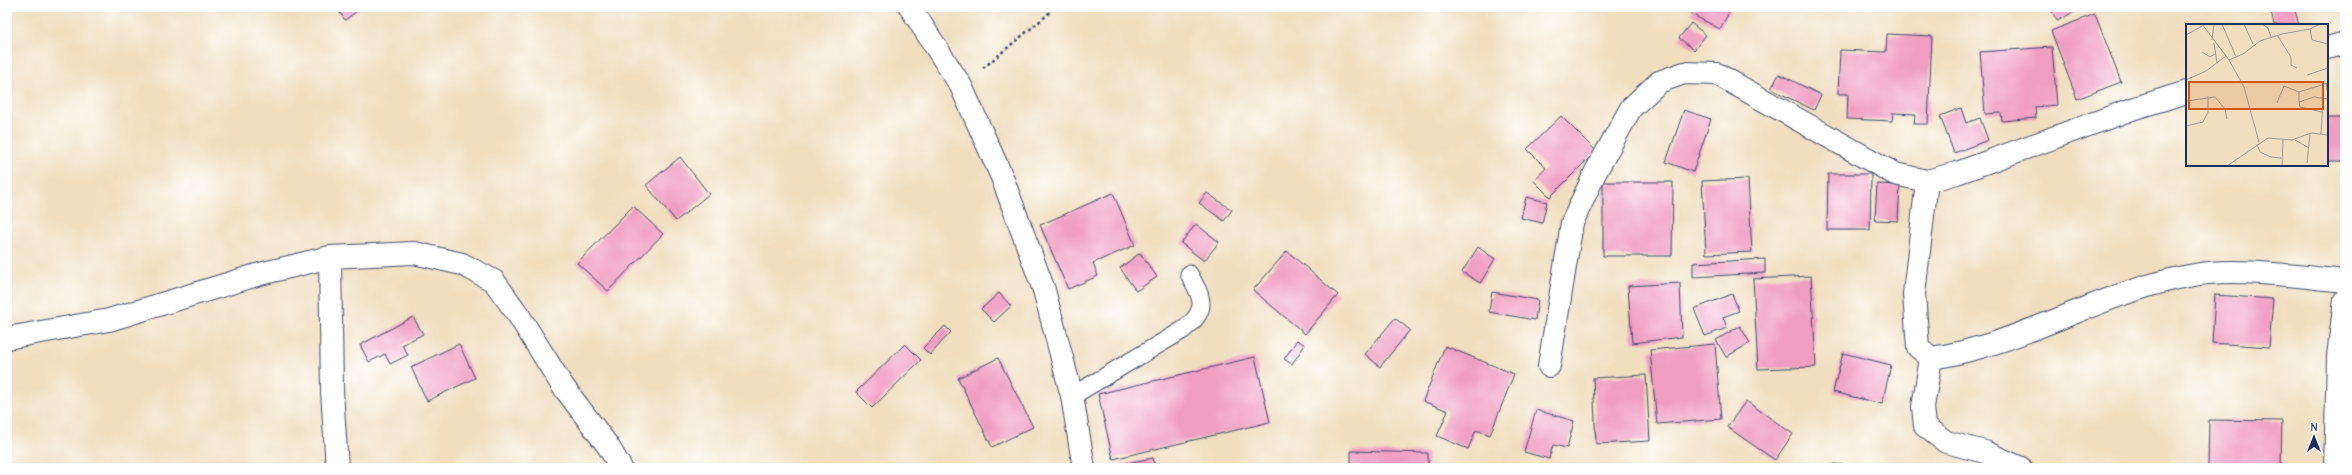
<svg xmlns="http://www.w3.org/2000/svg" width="2352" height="475" font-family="'Comic Neue',sans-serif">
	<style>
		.building { fill: #f09dc2 }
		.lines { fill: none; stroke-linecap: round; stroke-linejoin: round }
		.service-casing { stroke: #3b496c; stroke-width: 19 }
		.minor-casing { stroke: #3b496c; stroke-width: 24 }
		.path { stroke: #3b496c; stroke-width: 2.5; stroke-dasharray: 3 3; stroke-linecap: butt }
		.service { stroke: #fff; stroke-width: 17 }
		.minor { stroke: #fff; stroke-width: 22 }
		.inset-road { fill: none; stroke: #9b9898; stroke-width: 1 }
		.view { fill: #d45514; fill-opacity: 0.15; stroke: #d45514; stroke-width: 2 }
		.inset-edge { fill: none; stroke: #1b2f5e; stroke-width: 2 }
	</style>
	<rect width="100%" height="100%" fill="#fff"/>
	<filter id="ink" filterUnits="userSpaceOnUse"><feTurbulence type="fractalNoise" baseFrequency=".025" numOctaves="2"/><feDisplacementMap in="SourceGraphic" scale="8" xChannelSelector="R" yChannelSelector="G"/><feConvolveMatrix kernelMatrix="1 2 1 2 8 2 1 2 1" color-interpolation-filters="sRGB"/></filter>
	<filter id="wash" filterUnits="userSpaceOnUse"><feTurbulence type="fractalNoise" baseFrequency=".012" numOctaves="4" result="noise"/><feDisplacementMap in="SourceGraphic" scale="16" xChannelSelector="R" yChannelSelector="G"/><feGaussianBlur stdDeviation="0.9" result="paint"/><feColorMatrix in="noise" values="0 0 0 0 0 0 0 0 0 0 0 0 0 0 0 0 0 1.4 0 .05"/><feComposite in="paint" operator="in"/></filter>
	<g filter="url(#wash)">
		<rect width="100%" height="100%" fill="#f0debe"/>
		<g id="blocks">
			<path class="building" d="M 336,7 L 362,7 L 345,20 Z
				M 1694,7 L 1732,7 L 1720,29 L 1691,14 Z
				M 2050,7 L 2083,7 L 2057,21 Z
				M 2270,7 L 2294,7 L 2299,25 L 2274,25 Z
				M 2095,14 L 2121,82 L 2077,99 L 2051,31 Z
				M 1691,23 L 1706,35 L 1694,50 L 1679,38 Z
				M 1887,34 L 1932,36 L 1928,124 L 1914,124 L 1915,114 L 1893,113 L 1892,121 L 1847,119 L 1848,94 L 1838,94 L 1840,50 L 1886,52 Z
				M 2052,47 L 2057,105 L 2035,107 L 2036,118 L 2002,121 L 2001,113 L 1985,114 L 1980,52 Z
				M 1779,74 L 1821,95 L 1814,110 L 1771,89 Z
				M 1961,108 L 1966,123 L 1980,118 L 1988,140 L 1954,153 L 1940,116 Z
				M 1684,110 L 1711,119 L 1693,172 L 1666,162 Z
				M 1561,116 L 1596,151 L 1550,197 L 1534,181 L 1546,168 L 1527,149 Z
				M 2327,118 L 2345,118 L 2345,162 L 2327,162 Z
				M 680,157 L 709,194 L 676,221 L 646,185 Z
				M 1828,174 L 1871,174 L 1870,230 L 1827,230 Z
				M 1748,179 L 1752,252 L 1706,254 L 1702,181 Z
				M 1603,182 L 1673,182 L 1672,256 L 1603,256 Z
				M 1877,184 L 1900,185 L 1898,221 L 1875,220 Z
				M 1113,193 L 1135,245 L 1093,263 L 1098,276 L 1068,289 L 1040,225 Z
				M 1207,193 L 1232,210 L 1224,221 L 1199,203 Z
				M 1526,197 L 1547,202 L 1542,223 L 1521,218 Z
				M 633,206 L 663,234 L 608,291 L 577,263 Z
				M 1196,224 L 1219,242 L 1204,261 L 1181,243 Z
				M 1478,247 L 1495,259 L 1480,283 L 1462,272 Z
				M 1287,251 L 1338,295 L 1305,334 L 1253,290 Z
				M 1140,253 L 1157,277 L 1136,291 L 1120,268 Z
				M 1765,259 L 1765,273 L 1693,277 L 1693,263 Z
				M 1811,276 L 1816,367 L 1758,369 L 1753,279 Z
				M 1680,283 L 1682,337 L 1632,343 L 1628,286 Z
				M 1492,292 L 1538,300 L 1535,320 L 1489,312 Z
				M 999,293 L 1011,306 L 994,322 L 981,309 Z
				M 1732,294 L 1739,311 L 1723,317 L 1727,328 L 1705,336 L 1694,309 Z
				M 2215,295 L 2273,299 L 2269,347 L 2212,343 Z
				M 413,317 L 423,334 L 402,345 L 408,355 L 390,364 L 385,354 L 369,362 L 360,345 Z
				M 1395,318 L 1410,330 L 1380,367 L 1365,354 Z
				M 945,326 L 951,332 L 930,355 L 923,348 Z
				M 1740,326 L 1750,343 L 1726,357 L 1716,340 Z
				M 1297,340 L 1305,345 L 1292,364 L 1284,359 Z
				M 459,344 L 475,378 L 427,401 L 411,367 Z
				M 905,344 L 921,360 L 872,408 L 856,392 Z
				M 1715,344 L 1721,419 L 1657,424 L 1650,350 Z
				M 1445,346 L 1514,374 L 1490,435 L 1476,430 L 1468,449 L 1437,436 L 1448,411 L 1423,401 Z
				M 1843,353 L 1891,365 L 1882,404 L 1833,392 Z
				M 1255,357 L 1270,422 L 1113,459 L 1098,394 Z
				M 998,358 L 1033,427 L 992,447 L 958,378 Z
				M 1646,375 L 1650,441 L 1596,444 L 1593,378 Z
				M 1746,401 L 1793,434 L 1775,460 L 1727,427 Z
				M 1536,410 L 1574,421 L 1567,448 L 1553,445 L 1549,459 L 1524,452 Z
				M 2209,420 L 2282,421 L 2281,468 L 2208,468 Z
				M 1351,451 L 1428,453 L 1428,468 L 1351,468 Z
				M 1153,458 L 1155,468 L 1106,468 L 1106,467 Z
				M 1187,464 L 1189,468 L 1174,468 Z
				M 1207,464 L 1208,468 L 1196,468 Z
				M 1834,464 L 1863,467 L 1863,468 L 1834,468 Z"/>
		</g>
	</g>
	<g filter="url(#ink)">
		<use href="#blocks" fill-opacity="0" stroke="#3b496c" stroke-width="1"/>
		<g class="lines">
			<defs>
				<path id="service" d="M 1072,396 L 1183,330 C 1208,310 1204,300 1189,274"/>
				<path id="minor" d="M 910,7 L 961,86 L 1002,177 L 1044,290 L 1072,396 L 1084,468
					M 2327,48 L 2345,43
					M 1927,181 L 1914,294 L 1918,347 L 1931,358 C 2023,345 2103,290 2194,275 C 2237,267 2300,277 2345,281
					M 330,257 L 332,391 L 337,468
					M 7,338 L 109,320 L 260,274 L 330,257 L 414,253 L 462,264 L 494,281 L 519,316 L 562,385 L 608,446 L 621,468
					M 1931,358 L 1923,407 L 1925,426 L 1946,442 L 1985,452 L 2021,468
					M 1549,366 L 1572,223 L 1595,173 L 1631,108 L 1659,82 L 1684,73 L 1717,74 L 1895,174 L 1927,181 L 1957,173 L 2135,108 L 2187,92
					M 2335,468 L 2338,356 L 2345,300"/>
			</defs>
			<use href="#service" class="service-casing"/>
			<use href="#minor" class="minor-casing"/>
			<path class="path" d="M 983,68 L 1046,16 L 1054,7"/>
			<use href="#service" class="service"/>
			<use href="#minor" class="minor"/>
		</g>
	</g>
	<g transform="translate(2186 24)">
		<rect width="142" height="142" fill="#f0debe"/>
		<path class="inset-road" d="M 16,0 L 43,36 L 58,63 L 73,118M 36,0 L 50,33M 58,0 L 67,20M 76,0 L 82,4 L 85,13M 124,5 L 126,16 L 142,20M 0,11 L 16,2M 91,11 L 105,33 L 105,41 L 111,44M 26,16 L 28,0M 28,19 L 31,39M 16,28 L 24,33 L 29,30M 43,36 L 57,30 L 74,17 L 96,10 L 124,5 L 134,0M 121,51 L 142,44M 0,56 L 20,47 L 40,32M 140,59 L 142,71M 113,68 L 113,78 L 128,73 L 142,75M 0,77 L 29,73 L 39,85 L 41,95M 113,78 L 114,83 L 136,88M 91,79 L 98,62 L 113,68 L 142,59M 0,102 L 17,98 L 22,88 L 22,72M 135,110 L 137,74M 109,116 L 123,124M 71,120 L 74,128 L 85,133 L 95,134M 121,139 L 124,110M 41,142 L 82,114 L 106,116 L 125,109 L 142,111M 96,142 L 97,115"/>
		<path class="view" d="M 3,58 L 137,58 L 137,85 L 3,85 Z"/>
		<rect width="142" height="142" class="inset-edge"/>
	</g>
	<rect width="2352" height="475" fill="none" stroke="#fff" stroke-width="24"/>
	<g transform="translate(2314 437)" stroke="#ffffff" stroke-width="3" paint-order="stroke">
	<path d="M0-3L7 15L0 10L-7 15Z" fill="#1b2f5e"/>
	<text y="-6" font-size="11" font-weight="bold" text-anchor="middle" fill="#1b2f5e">N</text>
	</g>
</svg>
